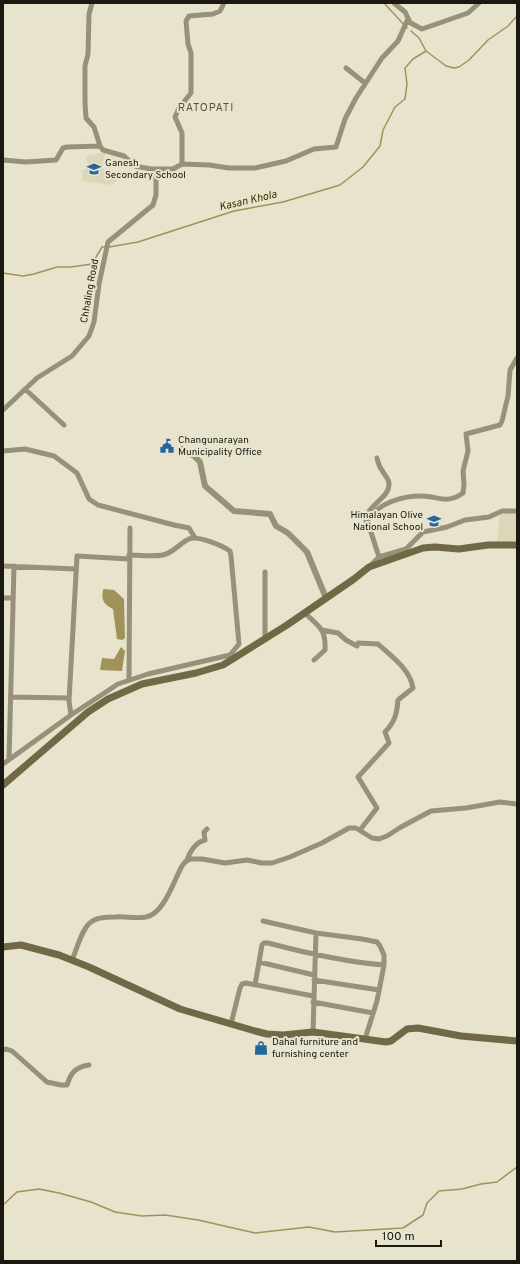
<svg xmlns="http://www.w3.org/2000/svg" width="520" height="1264" font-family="Overpass,sans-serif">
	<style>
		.built { fill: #ddd7b9 }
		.water { fill: #9f9359 }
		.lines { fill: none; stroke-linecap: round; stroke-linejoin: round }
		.stream { stroke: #9f9359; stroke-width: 1.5 }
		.minor { stroke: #969178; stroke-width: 5 }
		.tertiary { stroke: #969178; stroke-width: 6 }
		.secondary { stroke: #716945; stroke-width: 7 }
		.labels { text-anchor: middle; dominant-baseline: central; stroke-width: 4; stroke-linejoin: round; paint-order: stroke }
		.poi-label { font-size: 10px; fill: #1a1911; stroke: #e7e3cd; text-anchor: start }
		.street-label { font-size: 10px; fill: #1a1911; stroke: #e7e3cd }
		.neighbourhood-label { font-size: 11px; letter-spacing: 1px; fill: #55513e; stroke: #e7e3cd }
		.water-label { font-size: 11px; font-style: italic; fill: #3a3100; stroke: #e7e3cd }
	</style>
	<rect width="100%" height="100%" fill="#e7e3cd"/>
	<path class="built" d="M 106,152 L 102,167 L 104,171 L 119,179 L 112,185 L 82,181 L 83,170 L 89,168 L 86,156 Z
		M 517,511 L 517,542 L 497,543 L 500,514 Z"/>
	<path class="water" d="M 104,589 L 114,590 L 124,599 L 125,638 L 122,640 L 117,639 L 113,609 C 104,604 101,601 103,590 Z
		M 121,647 L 125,651 L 122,671 L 100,670 L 102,658 L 114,659 Z"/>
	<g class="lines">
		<path class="stream" d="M 384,3 L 407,28
			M 411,31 L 419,38 L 426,51 L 446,66 L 454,68 L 459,67 L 469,60 L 488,40 L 508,26 L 517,16
			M 109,247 L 138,242 L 234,211 L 283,202 L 340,185 L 363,167 L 380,146 L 383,130 L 395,107 L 405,99 L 407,84 L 405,68 L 413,59 L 426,51
			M 3,273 L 23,276 L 34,274 L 57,267 L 71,267 L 92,264 L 102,247 L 105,247
			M 3,1205 L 17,1192 L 39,1189 L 59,1193 L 91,1202 L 115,1212 L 142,1216 L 165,1215 L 198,1220 L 255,1233 L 309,1227 L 335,1232 L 403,1228 L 423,1215 L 427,1203 L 439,1191 L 462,1189 L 481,1184 L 497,1182 L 517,1167"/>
		<path class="minor" d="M 92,3 L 89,14 L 88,54 L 85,66 L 85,103 L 86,118 L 94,127 L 100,146
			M 394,3 L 405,12 L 409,20 L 407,21
			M 346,68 L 365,83
			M 3,160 L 26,162 L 56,160 L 63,148 L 67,147 L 100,146 L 103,150 L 124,156 L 135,166 L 151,169 L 173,169 L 182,164 L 209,165 L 229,168 L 255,168 L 286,161 L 314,149 L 336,147 L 345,119 L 356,98 L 382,58 L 398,41 L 407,21 L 422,29 L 468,13 L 479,3
			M 182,164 L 182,133 L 175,117 L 179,108 L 191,93 L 191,53 L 188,44 L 186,21 L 189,16 L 213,14 L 220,11 L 224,3
			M 25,389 L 64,425
			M 3,410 L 37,378 L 72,356 L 89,336 L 94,322 L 99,284 L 108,242 L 153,205 L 156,195 L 156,177 L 158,169
			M 3,451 L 25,449 L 54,456 L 77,473 L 89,499 L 98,505 L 174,525 L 189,528 L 195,538
			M 366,521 C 366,505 390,498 389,484 C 389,478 384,475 382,470 C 379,467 378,462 377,458
			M 379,557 L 406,549 L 423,532 L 447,527 L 465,520 L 489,517 L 502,511 L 517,511
			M 3,566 L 76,569
			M 370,566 L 379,557 L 368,523 L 368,519 C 380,503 401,496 421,496 C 439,496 446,505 463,493 L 464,484 L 463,471 L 468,451 L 466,434 L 500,425 L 502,421 L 508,396 L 510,370 L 517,358
			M 3,598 L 13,598
			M 305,613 C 319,627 326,628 325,650 L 314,660
			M 322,630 L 338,633 L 346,640 L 357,646 L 358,643 L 378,644 C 391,656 410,669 413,688 L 398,700 C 397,713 395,722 385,732 L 389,743 L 358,777 L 377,808 L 360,830
			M 265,639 L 265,572
			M 129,680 L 130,528
			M 11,697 L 69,698
			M 71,715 L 69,701 L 77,556 L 129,559
			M 9,760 L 14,566
			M 3,764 L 71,715 L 118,684 L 148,674 L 230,655 L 239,644 L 231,556 L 230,551 C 223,546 198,535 189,539 C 180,543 173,553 163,555 C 152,557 140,555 129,555
			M 187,861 C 189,852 196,842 205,840 L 204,832 L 207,829
			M 263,921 L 316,933 L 362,939 L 377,942 L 380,946 L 384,955 L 384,965 L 377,1001 L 365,1039
			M 72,960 C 77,949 82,928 91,922 C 97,917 107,917 115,917 C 125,916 136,919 146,917 C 164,914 174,880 182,866 L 185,862 L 190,859 L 202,859 L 225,863 L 247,860 L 262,863 L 272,863 L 290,857 L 322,843 L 349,828 L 356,828 L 372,838 L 379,839 L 387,836 L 401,827 L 431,811 L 466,808 L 500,802 L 517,804
			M 259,962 L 314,975
			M 314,980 L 379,990
			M 255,985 L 262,945 L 264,943 L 268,943 C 306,953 345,962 384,965
			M 313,1002 L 373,1013
			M 231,1024 L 240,988 L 242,984 L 246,983 L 313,996
			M 313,1032 L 316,933
			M 3,1050 L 6,1049 L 12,1051 L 47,1082 L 61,1085 L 67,1085 C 71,1072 76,1067 89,1065"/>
		<path class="tertiary" d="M 182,449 L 194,456 L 200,462 L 205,486 L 234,511 L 270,514 L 276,526 L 288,533 L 307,552 L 326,598"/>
		<path class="secondary" d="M 3,785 L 88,712 L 108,699 L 142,684 L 196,673 L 223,665 L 287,625 L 354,579 L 369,567 L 423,548 L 435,547 L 459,549 L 488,545 L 517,545
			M 3,947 L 21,945 L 59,955 L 89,967 L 180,1009 L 255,1031 L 267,1034 L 283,1035 L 313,1032 L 386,1042 L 391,1041 L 407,1029 L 418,1028 L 461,1036 L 517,1041"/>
	</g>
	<defs>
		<symbol id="school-bare" viewBox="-9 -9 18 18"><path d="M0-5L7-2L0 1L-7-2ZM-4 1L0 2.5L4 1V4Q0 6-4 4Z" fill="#26669c" stroke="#e7e3cd" stroke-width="2.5" paint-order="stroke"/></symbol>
		<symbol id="civic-bare" viewBox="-9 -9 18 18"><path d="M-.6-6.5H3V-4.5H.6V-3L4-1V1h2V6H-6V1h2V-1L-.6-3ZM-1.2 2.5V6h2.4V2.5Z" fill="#26669c" stroke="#e7e3cd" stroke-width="2.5" paint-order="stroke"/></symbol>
		<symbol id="shop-bare" viewBox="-9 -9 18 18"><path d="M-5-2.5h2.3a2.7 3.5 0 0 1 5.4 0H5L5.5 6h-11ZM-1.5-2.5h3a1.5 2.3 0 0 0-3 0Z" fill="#26669c" stroke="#e7e3cd" stroke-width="2.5" paint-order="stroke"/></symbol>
	</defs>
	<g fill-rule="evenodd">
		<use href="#school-bare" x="84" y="159" width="20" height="20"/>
		<use href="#civic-bare" x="157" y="436" width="20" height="20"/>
		<use href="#school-bare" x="424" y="511" width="20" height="20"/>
		<use href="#shop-bare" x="251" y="1038" width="20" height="20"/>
	</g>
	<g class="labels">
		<g class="poi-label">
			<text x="105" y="163">Ganesh<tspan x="105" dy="12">Secondary School</tspan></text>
			<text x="178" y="440">Changunarayan<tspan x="178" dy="12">Municipality Office</tspan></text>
			<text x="423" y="515" text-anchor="end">Himalayan Olive<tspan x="423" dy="12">National School</tspan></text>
			<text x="272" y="1042">Dahal furniture and<tspan x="272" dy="12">furnishing center</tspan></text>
		</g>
		<g class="street-label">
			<text transform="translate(90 291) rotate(-80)">Chhaling Road</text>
		</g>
		<g class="neighbourhood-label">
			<text x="206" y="108">RATOPATI</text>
		</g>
		<g class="water-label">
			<text transform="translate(248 201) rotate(-13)">Kasan Khola</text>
		</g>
	</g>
	<rect width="520" height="1264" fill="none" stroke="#1a1911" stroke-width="8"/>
	<path d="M376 1240v6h65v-6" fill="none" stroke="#1a1911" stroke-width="2"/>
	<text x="382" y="1240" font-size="12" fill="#1a1911" stroke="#e7e3cd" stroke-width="3" paint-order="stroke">100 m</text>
</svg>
